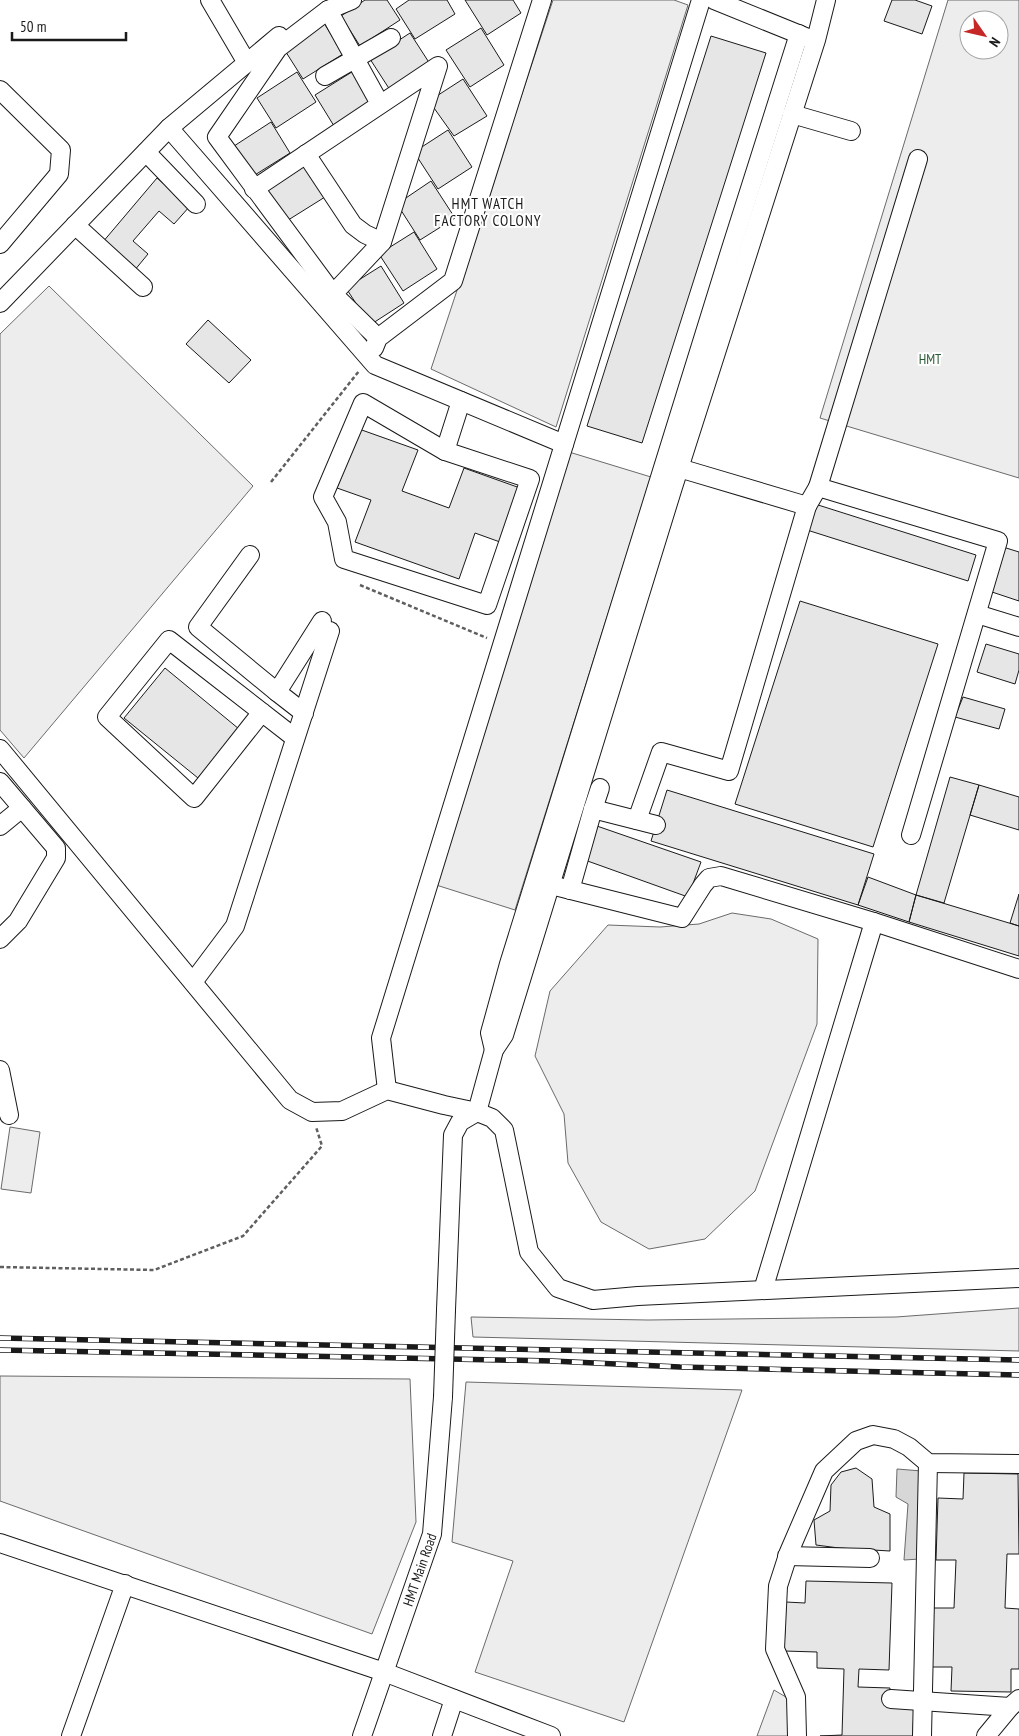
<svg xmlns="http://www.w3.org/2000/svg" width="1019" height="1736" font-family="'PT Sans Narrow',sans-serif">
	<style>
		.built { fill: #ededed; stroke: #6a6a6a; fill-rule: evenodd }
		.water { fill: #d7d7d7; stroke: #6a6a6a }
		.building { fill: #e6e6e6; stroke: #1a1a1a }
		.lines { fill: none; stroke-linecap: round; stroke-linejoin: round }
		.minor-casing { stroke: #1a1a1a; stroke-width: 20 }
		.path { stroke: #5f5f5f; stroke-width: 2.5; stroke-dasharray: 4 2.5; stroke-linecap: butt }
		.minor { stroke: #fff; stroke-width: 18 }
		.rail-casing { stroke: #1a1a1a; stroke-width: 5.5 }
		.rail { stroke: #fff; stroke-width: 4; stroke-dasharray: 11; stroke-linecap: butt }
		.minor-bridge-casing { stroke: #1a1a1a; stroke-width: 20; stroke-linecap: butt }
		.minor-bridge { stroke: #fff; stroke-width: 18 }
		.labels { text-anchor: middle; dominant-baseline: central; stroke-width: 4; stroke-linejoin: round; paint-order: stroke }
		.park-label { font-size: 14px; fill: #2b5a34; stroke: #fff }
		.street-label { font-size: 14px; fill: #1a1a1a; stroke: #fff }
		.neighbourhood-label { font-size: 15px; letter-spacing: 1px; fill: #1a1a1a; stroke: #fff }
	</style>
	<rect width="100%" height="100%" fill="#fff"/>
	<path class="built" d="M 553,0 L 674,0 L 688,5 L 556,427 L 431,369 Z
		M 948,0 L 1019,0 L 1019,478 L 820,418 ZM 969,20 L 999,20 L 999,50 L 969,50 Z
		M 49,286 L 253,486 L 24,758 L 0,730 L 0,334 Z
		M 569,452 L 651,477 L 515,910 L 433,884 Z
		M 732,913 L 771,919 L 818,939 L 817,1024 L 755,1191 L 705,1239 L 649,1249 L 601,1222 L 568,1163 L 564,1114 L 535,1056 L 550,991 L 608,925 L 660,927 L 699,924 Z
		M 10,1127 L 40,1132 L 31,1193 L 1,1189 Z
		M 1019,1308 L 1019,1351 L 473,1337 L 471,1317 L 648,1320 L 896,1317 Z
		M 0,1376 L 410,1379 L 416,1522 L 372,1634 L 0,1501 Z
		M 466,1382 L 742,1390 L 624,1722 L 475,1672 L 513,1561 L 452,1542 Z
		M 774,1690 L 791,1700 L 789,1736 L 757,1736 Z"/>
	<path class="water" d="M 897,1469 L 922,1471 L 920,1559 L 904,1560 L 908,1504 L 896,1497 Z"/>
	<path class="building" d="M 365,0 L 387,0 L 400,20 L 360,46 L 341,16 Z
		M 409,0 L 447,0 L 455,14 L 415,39 L 396,9 Z
		M 465,0 L 513,0 L 521,13 L 487,35 Z
		M 892,0 L 915,0 L 932,6 L 922,34 L 884,21 Z
		M 324,23 L 343,54 L 303,79 L 284,49 Z
		M 481,28 L 504,65 L 470,87 L 446,50 Z
		M 410,33 L 430,64 L 390,90 L 370,59 Z
		M 711,36 L 766,53 L 642,443 L 587,426 Z
		M 355,70 L 374,100 L 334,126 L 315,95 Z
		M 297,72 L 316,102 L 276,128 L 257,98 Z
		M 463,79 L 487,116 L 454,136 L 429,101 Z
		M 271,122 L 290,153 L 250,178 L 231,148 Z
		M 448,130 L 472,167 L 438,189 L 414,152 Z
		M 305,166 L 325,197 L 285,222 L 265,192 Z
		M 157,178 L 190,206 L 174,224 L 159,211 L 133,241 L 148,254 L 134,271 L 102,243 Z
		M 431,181 L 455,218 L 420,240 L 397,204 Z
		M 414,232 L 437,269 L 403,291 L 379,254 Z
		M 381,266 L 404,303 L 370,325 L 346,288 Z
		M 208,320 L 251,360 L 229,383 L 186,344 Z
		M 359,429 L 418,450 L 402,491 L 449,508 L 464,468 L 520,488 L 500,542 L 475,533 L 459,579 L 355,542 L 371,500 L 337,488 Z
		M 815,504 L 976,555 L 968,581 L 807,530 Z
		M 1003,547 L 1019,552 L 1019,601 L 989,591 Z
		M 800,601 L 938,644 L 873,847 L 735,804 Z
		M 986,644 L 1019,654 L 1019,670 L 1015,684 L 977,672 Z
		M 165,668 L 239,729 L 198,778 L 124,718 Z
		M 963,697 L 1005,709 L 999,729 L 955,717 Z
		M 950,777 L 979,785 L 944,903 L 916,895 Z
		M 979,785 L 1019,797 L 1019,830 L 970,815 Z
		M 667,790 L 874,854 L 858,905 L 651,841 Z
		M 594,825 L 701,862 L 688,897 L 582,859 Z
		M 868,877 L 916,895 L 909,922 L 858,905 Z
		M 1019,894 L 1019,926 L 1010,923 Z
		M 916,895 L 1019,926 L 1019,956 L 909,922 Z
		M 856,1468 L 872,1479 L 874,1507 L 890,1514 L 890,1551 L 839,1548 L 816,1545 L 814,1520 L 830,1511 L 831,1485 L 841,1472 Z
		M 964,1473 L 1018,1474 L 1019,1554 L 1007,1554 L 1005,1608 L 1019,1609 L 1019,1669 L 1011,1669 L 1011,1692 L 951,1691 L 952,1667 L 931,1667 L 933,1608 L 954,1608 L 956,1560 L 936,1560 L 938,1498 L 963,1499 Z
		M 806,1581 L 892,1583 L 889,1670 L 859,1669 L 858,1687 L 890,1688 L 889,1703 L 914,1705 L 913,1736 L 820,1736 L 842,1735 L 844,1669 L 817,1668 L 817,1652 L 784,1651 L 786,1602 L 805,1603 Z"/>
	<g class="lines">
		<defs>
			<g id="minor">
				<path d="M 210,0 L 247,63"/>
				<path d="M 352,0 L 328,10 L 278,48 L 217,137 L 333,294 L 378,338"/>
				<path d="M 714,0 L 808,38"/>
				<path d="M 328,10 L 380,104"/>
				<path d="M 325,76 L 391,38"/>
				<path d="M 0,90 L 61,150 L 59,174 L 0,244"/>
				<path d="M 792,114 L 851,131"/>
				<path d="M 169,128 L 375,365 L 564,444"/>
				<path d="M 146,152 L 196,204"/>
				<path d="M 306,154 L 353,225 L 365,234 L 382,242"/>
				<path d="M 254,189 L 438,66 L 382,242 L 333,294"/>
				<path d="M 75,225 L 143,287"/>
				<path d="M 0,303 L 169,128 L 279,36"/>
				<path d="M 374,348 L 378,338 L 453,281 L 542,0"/>
				<path d="M 363,403 L 445,451 L 530,479 L 487,605 L 344,559 L 337,522 L 323,497 Z"/>
				<path d="M 445,451 L 461,401"/>
				<path d="M 679,468 L 807,506 L 818,487 L 998,541 L 911,835"/>
				<path d="M 818,487 L 918,159"/>
				<path d="M 250,555 L 198,627 L 277,692"/>
				<path d="M 977,614 L 1019,627"/>
				<path d="M 262,712 L 194,798 L 107,717 L 169,640 L 295,738"/>
				<path d="M 304,713 L 277,692 L 322,621"/>
				<path d="M 0,749 L 290,1100 L 312,1112 L 342,1111 L 387,1090 L 444,1105 L 477,1112 L 494,1050 L 504,1035 L 673,487 L 816,40 L 826,0"/>
				<path d="M 0,782 L 56,848 L 56,858 L 18,921 L 0,939"/>
				<path d="M 593,809 L 600,788"/>
				<path d="M 637,820 L 661,752 L 729,771 L 807,506"/>
				<path d="M 0,826 L 22,808"/>
				<path d="M 551,885 L 682,918 L 703,885 L 709,878 L 721,876 L 874,922 L 1019,969"/>
				<path d="M 570,890 L 593,809 L 656,825"/>
				<path d="M 193,982 L 235,926 L 330,631"/>
				<path d="M 494,1050 L 490,1033 L 509,964 L 729,255 L 799,34"/>
				<path d="M 0,1070 L 9,1115"/>
				<path d="M 387,1090 L 381,1038 L 701,0"/>
				<path d="M 763,1290 L 874,922"/>
				<path d="M 446,1310 L 453,1135 L 460,1122 L 477,1112 L 492,1118 L 504,1130 L 529,1252 L 558,1288 L 593,1300 L 638,1296 L 1019,1278"/>
				<path d="M 0,1543 L 384,1672 L 551,1736"/>
				<path d="M 787,1556 L 870,1558"/>
				<path d="M 891,1699 L 1010,1707"/>
				<path d="M 71,1736 L 125,1584"/>
				<path id="s1" d="M 362,1736 L 432,1534 L 443,1397"/>
				<path d="M 442,1736 L 454,1699"/>
				<path d="M 797,1736 L 796,1697 L 775,1649 L 778,1586 L 789,1552 L 824,1471 L 856,1441 L 873,1435 L 894,1439 L 909,1447 L 928,1463 L 1019,1464"/>
				<path d="M 922,1736 L 928,1463"/>
				<path d="M 986,1736 L 1010,1707 L 1019,1699"/>
			</g>
		</defs>
		<use href="#minor" class="minor-casing"/>
		<path class="path" d="M 271,482 L 359,371
			M 360,585 L 487,638
			M 0,1267 L 154,1270 L 243,1236 L 322,1146 L 316,1127"/>
		<use href="#minor" class="minor"/>
		<defs>
			<path id="rail" d="M 0,1338 L 1019,1360
				M 0,1350 L 552,1361 L 680,1367 L 1019,1375"/>
		</defs>
		<use href="#rail" class="rail-casing"/>
		<use href="#rail" class="rail"/>
		<defs>
			<path id="minor-bridge" d="M 443,1397 L 446,1310"/>
		</defs>
		<use href="#minor-bridge" class="minor-bridge-casing"/>
		<use href="#minor-bridge" class="minor-bridge"/>
	</g>
	<g class="labels">
		<g class="park-label">
			<text x="930" y="359">HMT</text>
		</g>
		<g class="street-label">
			<text stroke="none"><textPath href="#s1" startOffset="176">HMT Main Road</textPath></text>
		</g>
		<g class="neighbourhood-label">
			<text x="488" y="203">HMT WATCH<tspan x="488" dy="17">FACTORY COLONY</tspan></text>
		</g>
	</g>
	<g transform="translate(984 35) rotate(124)"><circle r="24" fill="#ffffff" stroke="#a3a3a3"/>
	<path d="M0-4L9 19L0 12L-9 19Z" fill="#c62828"/>
	<text y="-8" font-size="14" font-weight="bold" text-anchor="middle" fill="#1a1a1a">N</text>
	</g>
	<path d="M12 32v8h114v-8" fill="none" stroke="#1a1a1a" stroke-width="2.5"/>
	<text x="20" y="32" font-size="15" fill="#1a1a1a" stroke="#ffffff" stroke-width="4" paint-order="stroke">50 m</text>
</svg>
